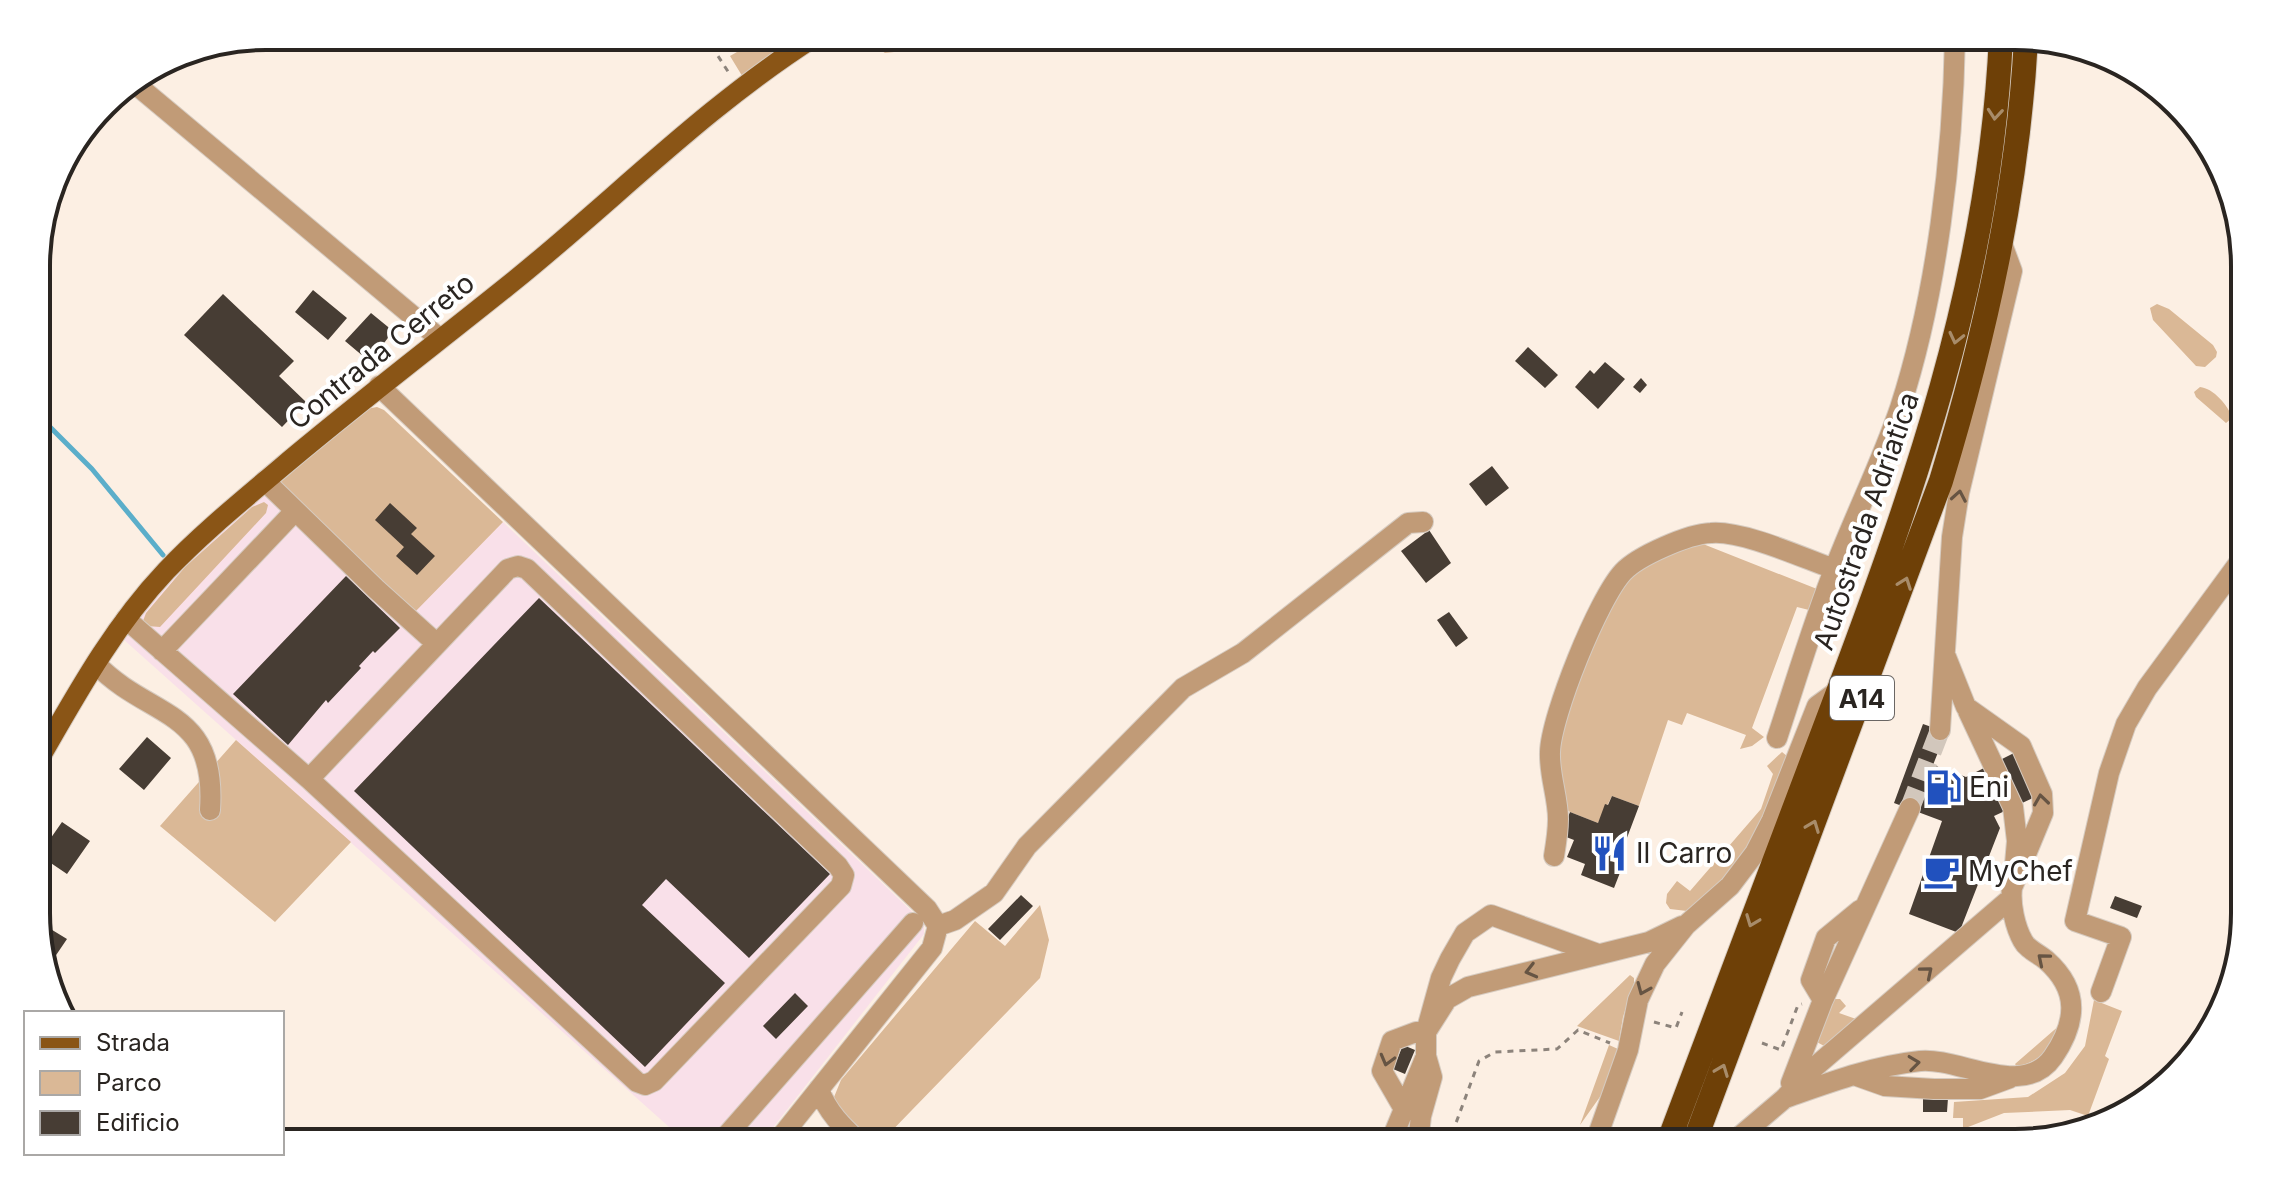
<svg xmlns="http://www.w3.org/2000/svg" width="2281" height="1179" font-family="Inter,sans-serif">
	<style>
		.industrial { fill: #f9e0e9 }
		.green { fill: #dab896 }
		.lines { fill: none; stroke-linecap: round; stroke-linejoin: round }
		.stream { stroke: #5baeca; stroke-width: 5 }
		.building { fill: #473d34 }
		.minor-tunnel { stroke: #d2c7bc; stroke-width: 20; stroke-dasharray: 20 10; stroke-linecap: butt }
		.minor-casing { stroke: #d6cbc0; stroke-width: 22 }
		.major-casing { stroke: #d6cbc0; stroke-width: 22 }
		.highway-casing { stroke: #d6cbc0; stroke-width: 26 }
		.path { stroke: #8c837b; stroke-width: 3; stroke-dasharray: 6 6; stroke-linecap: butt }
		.minor { stroke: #c19b77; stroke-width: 20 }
		.major { stroke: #8a5516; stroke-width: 20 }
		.highway { stroke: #6e4007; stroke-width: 24 }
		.oneway { stroke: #a88c6a }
		.oneway2 { stroke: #665443 }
		.labels { text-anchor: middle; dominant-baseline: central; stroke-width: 8; stroke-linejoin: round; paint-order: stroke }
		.shield { fill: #fff; stroke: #6a6664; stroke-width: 2 }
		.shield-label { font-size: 26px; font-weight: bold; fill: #2a2521 }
		.street-label { font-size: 28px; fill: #2a2521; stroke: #fff }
		.poi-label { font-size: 28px; fill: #2a2521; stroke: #fff; text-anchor: start }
		.rim { fill: none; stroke: #2a2521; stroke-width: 4 }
	</style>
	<rect width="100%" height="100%" fill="#fcefe3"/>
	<path class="industrial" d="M 280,482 L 413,613 L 503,522 L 924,923 L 924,934 L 761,1143 L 687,1143 L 123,639 L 144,610 L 193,554 Z"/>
	<path class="green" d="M 765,36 L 799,36 L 744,79 L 730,56 Z
		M 860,36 L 909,36 L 894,52 L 885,53 Z
		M 2157,304 L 2169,309 L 2213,345 L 2217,352 L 2216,357 L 2205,367 L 2196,366 L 2153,320 L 2150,308 Z
		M 2200,387 C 2213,388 2229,406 2232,418 L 2226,423 L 2196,397 L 2194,392 Z
		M 377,407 L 384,410 L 503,522 L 413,614 L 280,482 L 366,409 Z
		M 264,502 L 268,505 L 266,513 L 160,627 L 147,626 L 143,621 L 146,613 L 185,567 L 252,507 Z
		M 1698,542 L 1817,589 L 1809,610 L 1797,607 L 1752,728 L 1764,737 L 1752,746 L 1740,749 L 1746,735 L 1687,713 L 1682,725 L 1668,720 L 1639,806 L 1612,796 L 1598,823 L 1570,812 L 1561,805 L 1554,745 L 1594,634 L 1616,589 L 1638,567 Z
		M 236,740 L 351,842 L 275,922 L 160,826 Z
		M 1782,752 L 1792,760 L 1743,856 L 1730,873 L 1687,911 L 1670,909 L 1666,903 L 1667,894 L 1677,881 L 1690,891 L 1761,809 L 1773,774 L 1767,766 Z
		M 1040,905 L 1049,940 L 1040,978 L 880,1143 L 869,1143 L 832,1102 L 841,1080 L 975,921 L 1005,946 Z
		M 1630,975 L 1634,978 L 1634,983 L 1623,1017 L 1619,1041 L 1577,1026 Z
		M 1834,999 L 1840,999 L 1846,1006 L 1839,1013 L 1856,1019 L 1826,1047 L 1815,1041 Z
		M 2094,1000 L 2122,1011 L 2105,1056 L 2109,1059 L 2088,1116 L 2070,1110 L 2004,1113 L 1963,1129 L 1963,1118 L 1953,1118 L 1954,1102 L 2028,1097 L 2065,1073 L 2085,1046 Z
		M 2061,1024 C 2053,1047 2041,1061 2017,1067 L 2015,1064 Z
		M 1609,1045 L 1618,1049 L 1602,1094 L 1580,1125 Z
		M 1897,1131 L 1911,1143 L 1837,1143 L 1822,1134 Z"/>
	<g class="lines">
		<path class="stream" d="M 37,414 L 92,469 L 163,555"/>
	</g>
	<path class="building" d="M 313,290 L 347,318 L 328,340 L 295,312 Z
		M 223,294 L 294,361 L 279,376 L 306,402 L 282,427 L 184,335 Z
		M 371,313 L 393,331 L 370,362 L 345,341 Z
		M 1528,347 L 1558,375 L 1545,388 L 1515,361 Z
		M 1605,362 L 1625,379 L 1598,409 L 1575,387 L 1590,370 L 1594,374 Z
		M 1641,378 L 1647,385 L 1640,393 L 1633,387 Z
		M 1492,466 L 1509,488 L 1486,506 L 1469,484 Z
		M 390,503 L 417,528 L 411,534 L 435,556 L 417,575 L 396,556 L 404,547 L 375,520 Z
		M 1429,530 L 1451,563 L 1426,583 L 1401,551 Z
		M 346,576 L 400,628 L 375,653 L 373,651 L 359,666 L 361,668 L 328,703 L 326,700 L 288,745 L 233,694 Z
		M 539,598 L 830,874 L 749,958 L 666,879 L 642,905 L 725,983 L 645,1067 L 354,791 Z
		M 1449,612 L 1468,638 L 1456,647 L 1437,620 Z
		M 1923,724 L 1946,732 L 1933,765 L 1966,777 L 2016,752 L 2037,796 L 1994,816 L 2000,828 L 1959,933 L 1909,914 L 1942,821 L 1894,803 Z
		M 147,737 L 171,758 L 144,790 L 119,769 Z
		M 1612,796 L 1639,806 L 1622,851 L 1615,849 L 1611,861 L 1623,865 L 1614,888 L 1581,875 L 1585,864 L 1567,857 L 1574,840 L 1561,835 L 1570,812 L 1598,823 L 1605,804 L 1608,805 Z
		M 62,822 L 90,841 L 67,874 L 39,855 Z
		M 1021,895 L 1033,906 L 1000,940 L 988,929 Z
		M 2115,896 L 2142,906 L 2137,918 L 2110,908 Z
		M 44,925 L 67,939 L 48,967 L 38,944 L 38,934 Z
		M 795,993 L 808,1006 L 776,1039 L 763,1026 Z
		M 1403,1045 L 1415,1050 L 1405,1074 L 1393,1069 Z
		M 1923,1097 L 1948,1098 L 1947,1112 L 1923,1112 Z"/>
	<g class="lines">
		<path class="minor-tunnel" d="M 1910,808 L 1940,730"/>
		<defs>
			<path id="minor" d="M 133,82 L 439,338
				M 379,386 L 927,909 L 938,926 L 932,948 L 776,1143
				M 265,481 L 376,589 L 437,644
				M 518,566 L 527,569 L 838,866 L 844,875 L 841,886 L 654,1081 L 645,1085 L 637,1082 L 309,779 L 508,569 Z
				M 126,619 L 309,779
				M 162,651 L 295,511
				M 96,664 C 150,720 217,707 210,810
				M 1968,711 L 2013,807 L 2017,841 L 2015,864
				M 1940,730 L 1952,537 L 1959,493 L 2012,271 L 2002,244
				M 1777,738 C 1796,681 1813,622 1836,565 C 1856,513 1882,461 1900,408 C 1937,294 1953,155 1955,36
				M 1554,856 C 1556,844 1558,831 1558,819 C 1558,797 1549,775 1550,752 C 1551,716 1598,599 1623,572 C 1638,556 1688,534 1711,533 C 1742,530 1803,558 1834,569
				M 938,926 L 955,920 L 994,893 L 1027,846 L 1183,688 L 1243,653 L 1408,523 L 1423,522
				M 2101,992 L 2121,937 L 2075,921 L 2109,773 L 2126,724 L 2147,688 L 2244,556
				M 1823,1000 L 1811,980 L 1826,938 L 1860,910
				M 1854,1075 L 1885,1086 L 1934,1089 L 1980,1089 L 2010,1078
				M 1791,1083 L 1823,1000 L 1910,808
				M 819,1089 C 827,1112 843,1127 860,1143
				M 1785,1098 C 1828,1083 1873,1066 1920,1061 C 1959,1057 2023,1100 2053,1057 C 2077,1022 2080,990 2046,960 C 2039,954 2027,949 2023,941 C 2015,927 2010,904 2012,888 L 2043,813 L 2042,794 L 2021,746 L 1966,707 L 1946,657
				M 1404,1109 L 1382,1071 L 1392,1041 L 1416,1032 L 1426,1032 L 1441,978 L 1450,959 L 1465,933 L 1491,915 L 1598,954
				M 720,1143 L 913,923
				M 1390,1143 L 1426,1056 L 1426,1032 L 1447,999 L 1468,987 L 1649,942 L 1682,926
				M 1418,1143 L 1421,1116 L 1432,1077 L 1426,1056
				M 1595,1143 L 1628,1050 L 1638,1000 L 1655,964 L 1686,925 L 1730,886 L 1755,853 L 1772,820 L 1817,706 L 1839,690
				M 1732,1143 L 1785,1098 L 1809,1072 L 2010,899"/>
			<path id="major" d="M 38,761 C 76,695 113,627 166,571 C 202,533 243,500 283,466 C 359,402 438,342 515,280 C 615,199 707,105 816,36"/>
			<path id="highway" d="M 1668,1143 C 1721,1003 1773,864 1826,724 C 1912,496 1990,282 2001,36
				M 1694,1143 L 1941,481 C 1985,336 2018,190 2026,39"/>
		</defs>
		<use href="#minor" class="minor-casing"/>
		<use href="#major" class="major-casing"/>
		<use href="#highway" class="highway-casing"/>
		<path class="path" d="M 705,36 L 729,73
			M 1654,1022 L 1676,1028 L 1682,1012
			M 1762,1043 L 1781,1050 L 1798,1005 L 1802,1004
			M 1476,1143 L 1456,1135 L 1453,1131 L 1479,1061 L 1495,1052 L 1557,1049 L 1578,1030 L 1610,1043"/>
		<use href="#minor" class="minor"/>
		<use href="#major" class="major"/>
		<use href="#highway" class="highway"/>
	</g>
	<defs><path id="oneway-chevron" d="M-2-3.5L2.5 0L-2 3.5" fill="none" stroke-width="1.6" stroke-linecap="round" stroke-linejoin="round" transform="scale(2)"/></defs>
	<g class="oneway">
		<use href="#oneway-chevron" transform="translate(1995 114) rotate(95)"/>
		<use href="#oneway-chevron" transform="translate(1956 338) rotate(103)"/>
		<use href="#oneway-chevron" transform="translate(1905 583) rotate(-70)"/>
		<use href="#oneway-chevron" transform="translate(1813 826) rotate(-69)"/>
		<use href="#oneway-chevron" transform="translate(1752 921) rotate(111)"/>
		<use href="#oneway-chevron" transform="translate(1722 1070) rotate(-69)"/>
	</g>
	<g class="oneway2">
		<use href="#oneway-chevron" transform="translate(1959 496) rotate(-80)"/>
		<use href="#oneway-chevron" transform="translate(2041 800) rotate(-98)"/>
		<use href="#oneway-chevron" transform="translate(2043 959) rotate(-140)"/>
		<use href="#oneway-chevron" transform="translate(1531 971) rotate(166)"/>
		<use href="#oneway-chevron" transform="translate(1927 972) rotate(-40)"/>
		<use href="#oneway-chevron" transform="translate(1643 989) rotate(113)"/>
		<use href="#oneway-chevron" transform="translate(1387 1060) rotate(105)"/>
		<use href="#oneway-chevron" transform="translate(1914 1063) rotate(-7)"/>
	</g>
	<defs>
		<symbol id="fuel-bare" viewBox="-9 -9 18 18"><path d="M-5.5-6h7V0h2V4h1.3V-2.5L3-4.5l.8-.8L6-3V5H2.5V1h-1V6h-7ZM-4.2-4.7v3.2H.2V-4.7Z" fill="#2151be" stroke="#fff" stroke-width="2.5" paint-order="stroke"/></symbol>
		<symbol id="restaurant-bare" viewBox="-9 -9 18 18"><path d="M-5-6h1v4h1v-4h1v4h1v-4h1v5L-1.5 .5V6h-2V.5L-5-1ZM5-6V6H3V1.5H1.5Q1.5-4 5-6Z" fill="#2151be" stroke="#fff" stroke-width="2.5" paint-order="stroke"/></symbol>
		<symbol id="cafe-bare" viewBox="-9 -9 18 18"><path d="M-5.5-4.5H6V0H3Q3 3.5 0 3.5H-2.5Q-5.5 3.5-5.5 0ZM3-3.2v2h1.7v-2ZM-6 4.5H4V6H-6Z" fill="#2151be" stroke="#fff" stroke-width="2.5" paint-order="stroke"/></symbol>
	</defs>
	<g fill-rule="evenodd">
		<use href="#fuel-bare" x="1918" y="762" width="51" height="51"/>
		<use href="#restaurant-bare" x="1584" y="828" width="51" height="51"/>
		<use href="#cafe-bare" x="1916" y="846" width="51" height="51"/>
	</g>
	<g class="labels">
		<rect class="shield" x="1830" y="676" width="64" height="44" rx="6"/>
		<g class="shield-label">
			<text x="1862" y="698">A14</text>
		</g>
		<g class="street-label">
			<text transform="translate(381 351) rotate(-39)">Contrada Cerreto</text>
			<text transform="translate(1866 521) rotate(-71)">Autostrada Adriatica</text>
		</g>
		<g class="poi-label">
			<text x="1969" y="787">Eni</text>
			<text x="1636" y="853">Il Carro</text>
			<text x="1968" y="871">MyChef</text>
		</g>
	</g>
	<path d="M0 0H2281V1179H0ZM266 50H2015A216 216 0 0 1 2231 266V913A216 216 0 0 1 2015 1129H266A216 216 0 0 1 50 913V266A216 216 0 0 1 266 50Z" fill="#fff" fill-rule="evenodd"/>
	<path class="rim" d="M266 50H2015A216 216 0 0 1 2231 266V913A216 216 0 0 1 2015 1129H266A216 216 0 0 1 50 913V266A216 216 0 0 1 266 50Z"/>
	<rect x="24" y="1011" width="260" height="144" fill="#ffffff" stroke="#aaa8a6" stroke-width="2"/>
	<rect x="40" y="1037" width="40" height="12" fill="#8a5516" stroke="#aaa8a6" stroke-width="2"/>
	<text x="96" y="1051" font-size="24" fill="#2a2521">Strada</text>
	<rect x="40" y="1071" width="40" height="24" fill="#dab896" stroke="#aaa8a6" stroke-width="2"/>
	<text x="96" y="1091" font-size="24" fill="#2a2521">Parco</text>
	<rect x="40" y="1111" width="40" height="24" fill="#473d34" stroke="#aaa8a6" stroke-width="2"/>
	<text x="96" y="1131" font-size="24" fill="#2a2521">Edificio</text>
</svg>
